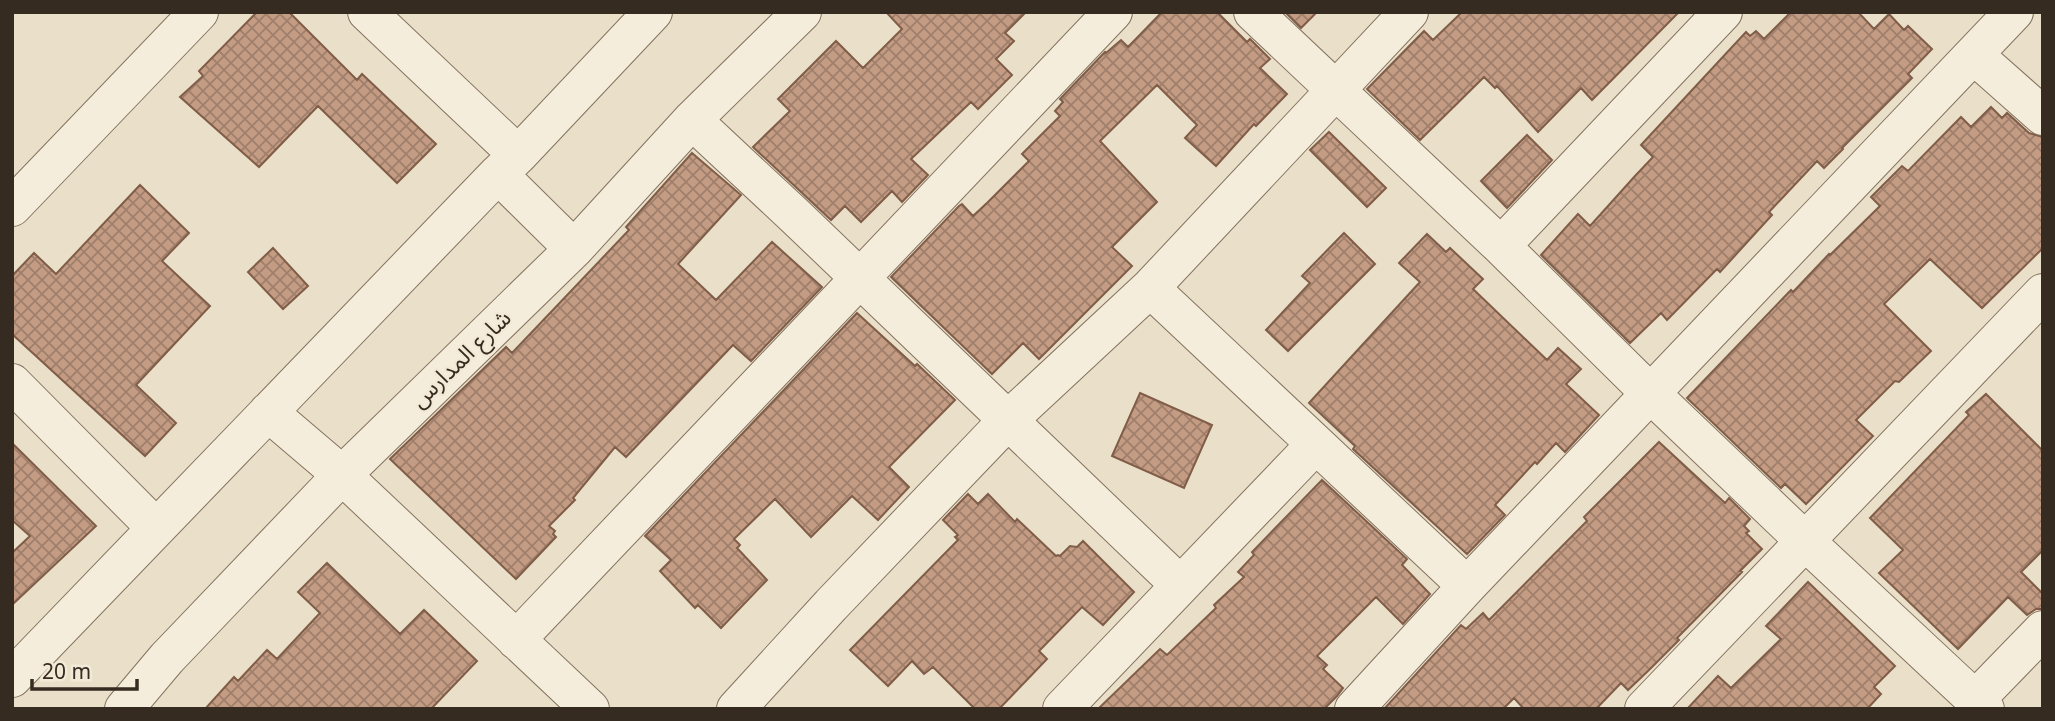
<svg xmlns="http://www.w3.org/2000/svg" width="2055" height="721" font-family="Georgia,'Noto Sans Arabic',serif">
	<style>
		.building { fill: url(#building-cross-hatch); stroke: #805d48; stroke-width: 2 }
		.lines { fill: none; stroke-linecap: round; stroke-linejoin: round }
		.minor-casing { stroke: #84725f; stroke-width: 40 }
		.minor { stroke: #f5eddb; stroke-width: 38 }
		.labels { text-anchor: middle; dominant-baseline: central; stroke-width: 5; stroke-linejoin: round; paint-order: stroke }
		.street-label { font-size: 23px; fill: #362b21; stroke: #f2ead7 }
	</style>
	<defs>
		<pattern id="building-cross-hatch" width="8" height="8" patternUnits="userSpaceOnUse" patternTransform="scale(1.75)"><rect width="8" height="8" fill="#c39c83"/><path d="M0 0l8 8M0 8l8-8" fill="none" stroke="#9f7f6b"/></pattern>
	</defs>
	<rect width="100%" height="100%" fill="#eadfc8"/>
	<path class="building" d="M 257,12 L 289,12 L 357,80 L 362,74 L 436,144 L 397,183 L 318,106 L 259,167 L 180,97 L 203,76 L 199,71 Z
		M 886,12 L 1026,12 L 1005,33 L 1014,41 L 996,59 L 1012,75 L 978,109 L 971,102 L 911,159 L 928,175 L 902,202 L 892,191 L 861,222 L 845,206 L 831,220 L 753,147 L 790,111 L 778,99 L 836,41 L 863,68 L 902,29 Z
		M 1162,12 L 1217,12 L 1247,42 L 1250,39 L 1270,59 L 1260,68 L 1287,94 L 1256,126 L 1254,124 L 1216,166 L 1185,138 L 1197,125 L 1157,85 L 1100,141 L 1157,202 L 1112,247 L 1132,266 L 1039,359 L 1023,343 L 992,374 L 891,277 L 959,206 L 962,204 L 973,216 L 988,202 L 1029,161 L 1022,154 L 1060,116 L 1055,111 L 1063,102 L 1060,99 L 1105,52 L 1106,53 L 1121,40 L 1128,47 Z
		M 1285,12 L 1317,12 L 1301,28 Z
		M 1462,12 L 1679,12 L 1592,100 L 1581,88 L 1538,132 L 1497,86 L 1495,88 L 1484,77 L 1420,140 L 1367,89 L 1424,31 L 1433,40 Z
		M 1791,12 L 1858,12 L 1874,29 L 1889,14 L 1904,30 L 1908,26 L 1932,49 L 1908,74 L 1912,78 L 1842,148 L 1843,149 L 1824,168 L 1817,161 L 1769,212 L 1772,215 L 1720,272 L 1717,269 L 1667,320 L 1661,313 L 1630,343 L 1541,255 L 1578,214 L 1590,226 L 1635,176 L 1653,157 L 1641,145 L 1746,32 L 1750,36 L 1756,31 L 1764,39 Z
		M 1991,107 L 2002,118 L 2007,113 L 2029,133 L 2043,137 L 2043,248 L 1982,308 L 1930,259 L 1884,304 L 1931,351 L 1899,382 L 1895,381 L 1856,420 L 1873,436 L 1806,504 L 1785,484 L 1781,488 L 1687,398 L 1791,290 L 1793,292 L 1829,254 L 1830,255 L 1880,206 L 1871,197 L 1902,166 L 1908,171 L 1961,117 L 1971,127 Z
		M 1329,132 L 1386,188 L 1367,207 L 1310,150 Z
		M 1527,135 L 1552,160 L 1507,208 L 1481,181 Z
		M 692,153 L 741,195 L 678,264 L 716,300 L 772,242 L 822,287 L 751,361 L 733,345 L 626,457 L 615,447 L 573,498 L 575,500 L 549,526 L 555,531 L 553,534 L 556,537 L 516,579 L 390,459 L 506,347 L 512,353 L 629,230 L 626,227 Z
		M 140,185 L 189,233 L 162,261 L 210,306 L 136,385 L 176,423 L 145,456 L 12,334 L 12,276 L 34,253 L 56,274 Z
		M 1344,233 L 1375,264 L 1288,351 L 1266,330 L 1310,283 L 1302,276 Z
		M 1427,234 L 1446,252 L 1450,248 L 1483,279 L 1473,289 L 1547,360 L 1558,348 L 1581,369 L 1566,384 L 1599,415 L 1565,452 L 1556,443 L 1537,464 L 1535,462 L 1495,505 L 1505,515 L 1467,554 L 1353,449 L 1355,446 L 1309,403 L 1420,282 L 1399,263 Z
		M 273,248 L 308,286 L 283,309 L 248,272 Z
		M 857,313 L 915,366 L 917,364 L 955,400 L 889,467 L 909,487 L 878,520 L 852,496 L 811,537 L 775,499 L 734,539 L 740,545 L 737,548 L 767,580 L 721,628 L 698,605 L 695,608 L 660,571 L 671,560 L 645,536 Z
		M 1140,393 L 1212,425 L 1184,488 L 1112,456 Z
		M 1986,394 L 2043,451 L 2043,550 L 2021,572 L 2043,594 L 2043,609 L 2036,609 L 2027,615 L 2008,597 L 1958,649 L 1879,573 L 1903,550 L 1870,518 L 1969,415 L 1966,412 Z
		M 1659,442 L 1725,503 L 1729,498 L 1750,519 L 1744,526 L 1749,531 L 1746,533 L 1762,549 L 1740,571 L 1742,572 L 1677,638 L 1679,640 L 1649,670 L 1628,690 L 1621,683 L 1596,709 L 1524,709 L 1514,698 L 1503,709 L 1384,709 L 1461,625 L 1466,629 L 1483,613 L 1489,620 L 1587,521 L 1584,517 Z
		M 12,443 L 96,526 L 12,605 L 12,553 L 30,536 L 12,520 Z
		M 1322,480 L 1407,559 L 1402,565 L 1430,594 L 1403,624 L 1376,597 L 1317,656 L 1327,665 L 1323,669 L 1343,688 L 1337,696 L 1324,709 L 1098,709 L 1160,649 L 1167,655 L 1216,608 L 1214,605 L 1244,577 L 1238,572 L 1254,555 L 1252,552 Z
		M 968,494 L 978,504 L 988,494 L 1015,522 L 1017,519 L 1056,556 L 1058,555 L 1060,556 L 1070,546 L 1077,547 L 1083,541 L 1134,592 L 1103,625 L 1082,607 L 1039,651 L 1047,659 L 999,709 L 975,709 L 933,667 L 924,674 L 912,661 L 888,686 L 850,650 L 958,540 L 955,537 L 958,535 L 943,520 Z
		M 327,563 L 400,634 L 424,610 L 477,661 L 431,709 L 205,709 L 234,677 L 238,681 L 267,650 L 277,659 L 320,613 L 298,592 Z
		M 1808,582 L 1895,666 L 1874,687 L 1881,694 L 1867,709 L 1687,709 L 1718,676 L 1731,688 L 1781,639 L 1766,626 Z"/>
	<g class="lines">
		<defs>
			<path id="minor" d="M 367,12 L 518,155
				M 1253,12 L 1501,246 L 1651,394 L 1805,541 L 1985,709
				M 1974,55 L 2043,116
				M 692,120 L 795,216 L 1180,585
				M 498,174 L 574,249
				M 12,207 L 199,12
				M 1501,246 L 1723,12
				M 1150,288 L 1467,586
				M 12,383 L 156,528
				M 268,412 L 342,475 L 590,709
				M 516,640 L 1113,12
				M 12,678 L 498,174 L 518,155 L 653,12
				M 1975,700 L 2043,630
				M 124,709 L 167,658 L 342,475 L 574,249 L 692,120 L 802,12
				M 736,709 L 831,605 L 1007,421 L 1150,288 L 1409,12
				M 1062,709 L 1316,444
				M 1354,709 L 1467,586 L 2014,12
				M 1644,709 L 2043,293"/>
		</defs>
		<use href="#minor" class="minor-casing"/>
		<use href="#minor" class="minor"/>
	</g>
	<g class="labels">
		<g class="street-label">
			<text transform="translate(461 359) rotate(-44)">شارع المدارس</text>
		</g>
	</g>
	<rect width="2055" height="721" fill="none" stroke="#362b21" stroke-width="28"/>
	<path d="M32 679v10h105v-10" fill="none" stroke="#362b21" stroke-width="3.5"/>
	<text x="42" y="679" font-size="21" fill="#362b21" stroke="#f2ead7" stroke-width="5" paint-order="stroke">20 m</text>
</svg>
